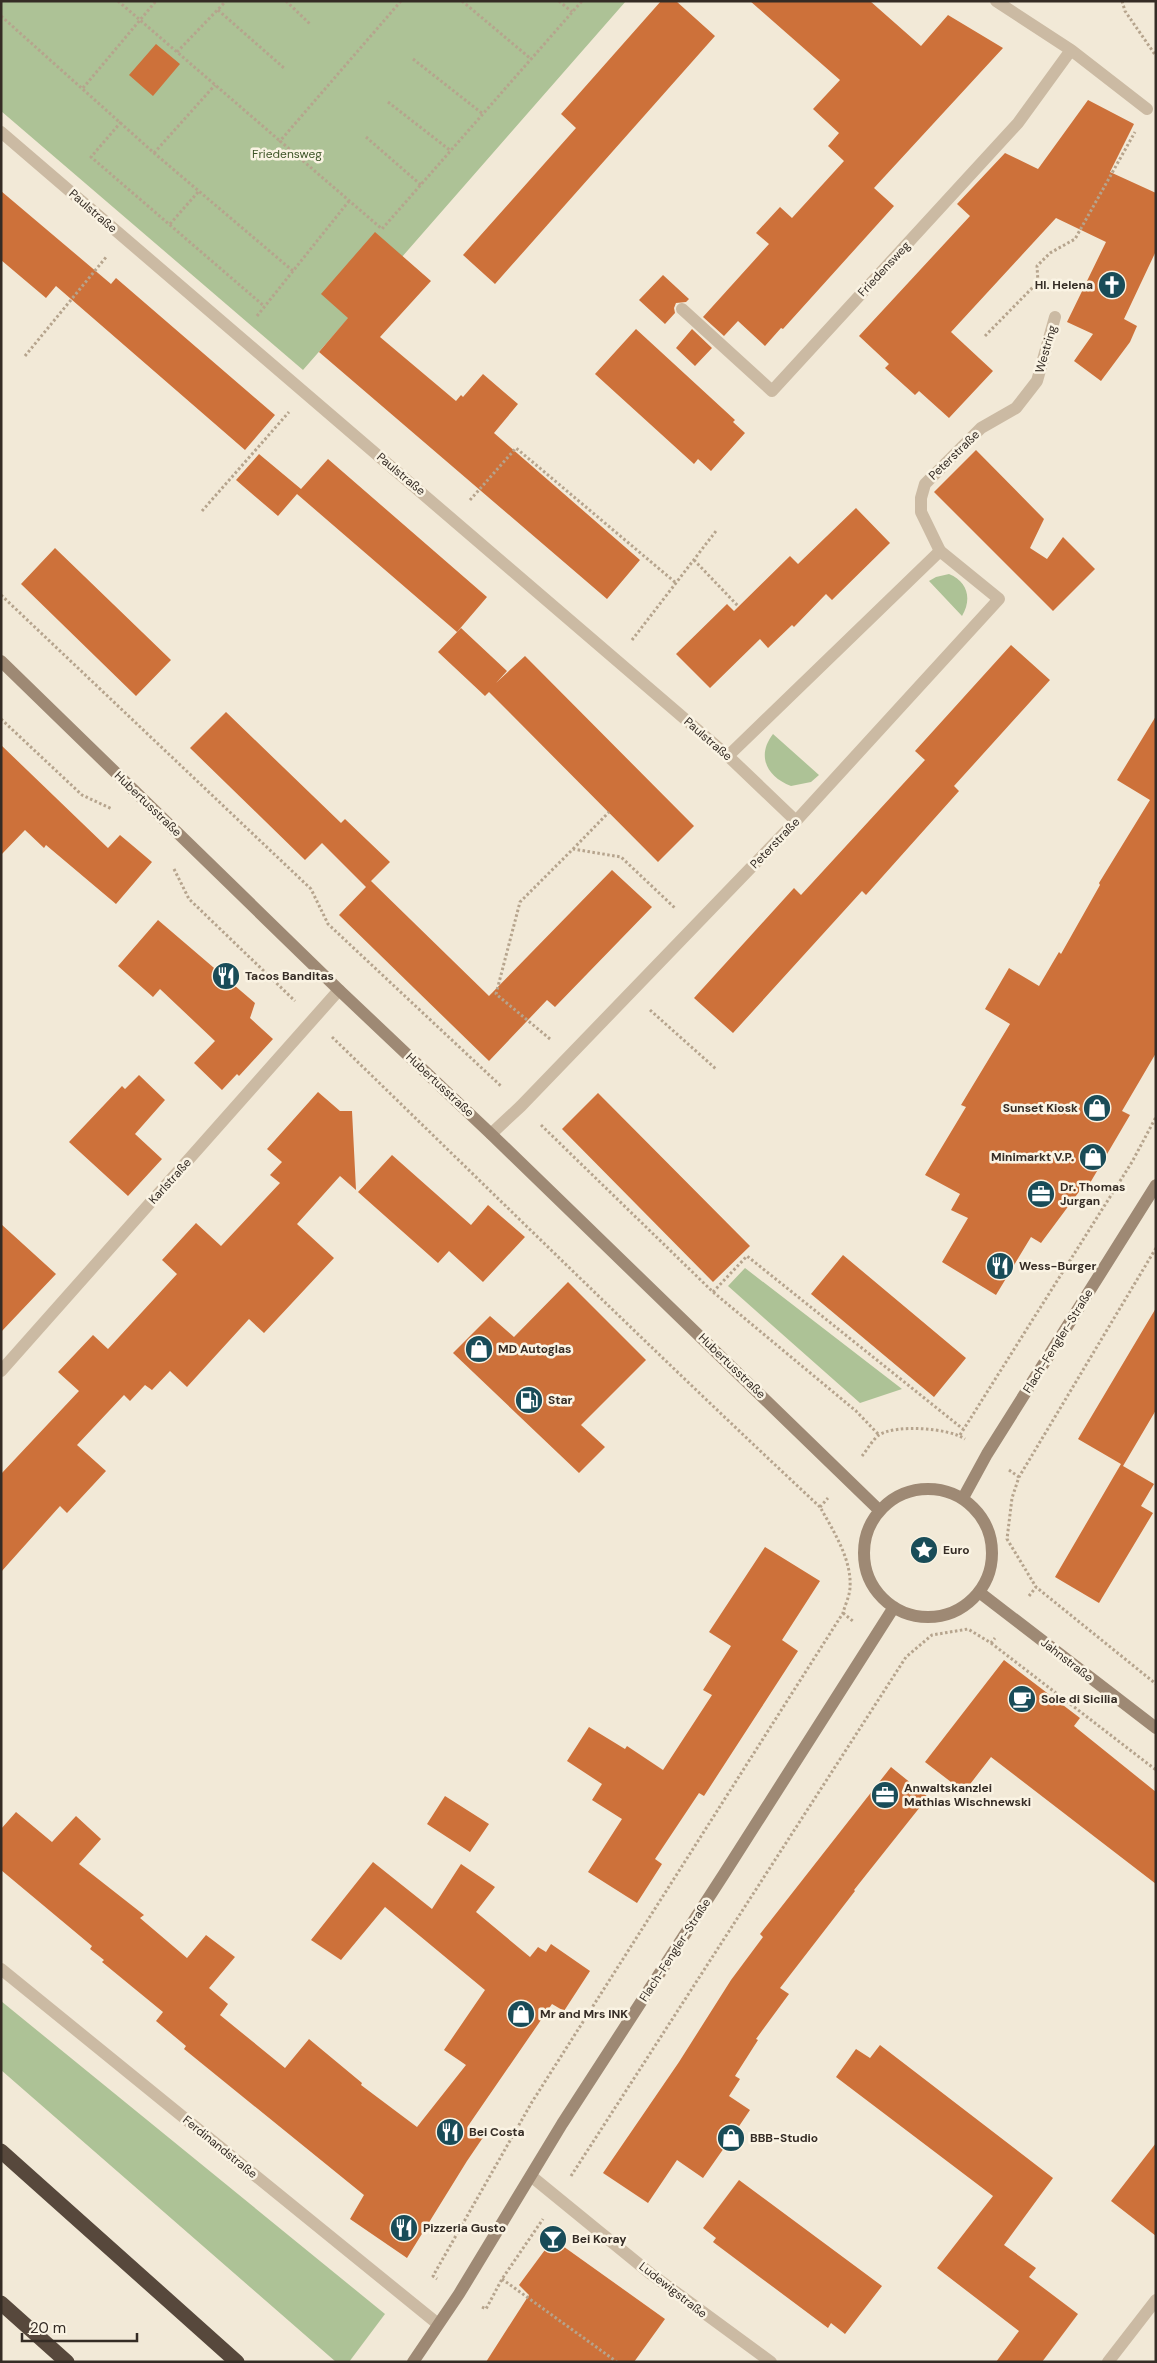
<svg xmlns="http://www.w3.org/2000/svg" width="1157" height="2363" font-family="'DM Sans',sans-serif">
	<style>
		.green { fill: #adc296 }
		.building { fill: #cd713a }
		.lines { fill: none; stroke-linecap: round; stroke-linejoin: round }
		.path { stroke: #b6a48d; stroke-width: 3; stroke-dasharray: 2.5 2.5; stroke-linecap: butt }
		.lane { stroke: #cbbaa3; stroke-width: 12 }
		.street { stroke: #cbbaa3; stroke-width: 12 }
		.secondary { stroke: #9e8974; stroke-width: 12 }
		.highway { stroke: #57483c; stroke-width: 15 }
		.labels { text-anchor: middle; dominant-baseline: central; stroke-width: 5; stroke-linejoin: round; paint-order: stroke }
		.park-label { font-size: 12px; fill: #3e5528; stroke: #faf3e3 }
		.street-label { font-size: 12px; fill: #352c25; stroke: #faf3e3 }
		.poi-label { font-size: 12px; font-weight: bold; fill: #352c25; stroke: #faf3e3; text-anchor: start }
	</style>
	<rect width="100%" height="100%" fill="#f2e9d7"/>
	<path class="green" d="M 1,1 L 626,1 L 303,370 L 1,111 Z
		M 949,574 C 968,582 972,599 962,616 L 929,581 L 936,577 Z
		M 773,734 L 819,775 L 811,782 L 791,786 C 767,777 756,756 773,734 Z
		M 745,1268 L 902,1389 L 860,1403 L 728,1286 Z
		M 1,2001 L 385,2314 L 349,2362 L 336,2362 L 1,2070 Z"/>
	<path class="building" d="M 661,1 L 676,1 L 715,36 L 495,284 L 463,255 L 576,128 L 561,114 Z
		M 750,1 L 870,1 L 921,46 L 948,15 L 1003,48 L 874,188 L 894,206 L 783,329 L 781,328 L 765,346 L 738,321 L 724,336 L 703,317 L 769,244 L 756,233 L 780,207 L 792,218 L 844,161 L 828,146 L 839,133 L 813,109 L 840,80 Z
		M 156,44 L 180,64 L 153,96 L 129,75 Z
		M 1088,100 L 1134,124 L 1110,172 L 1156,193 L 1156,251 L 1124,319 L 1137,326 L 1130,342 L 1101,381 L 1074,361 L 1093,334 L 1067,322 L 1106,242 L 1056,218 L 951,332 L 993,371 L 949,418 L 919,391 L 915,395 L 885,368 L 889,364 L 859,336 L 970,216 L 957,204 L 1005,153 L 1038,169 Z
		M 1,191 L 111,284 L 116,278 L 275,415 L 245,450 L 56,286 L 46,298 L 1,260 Z
		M 375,232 L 431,281 L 380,337 L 456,401 L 461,395 L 463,397 L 483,374 L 518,404 L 494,433 L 640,560 L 607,599 L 319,352 L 348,318 L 321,294 Z
		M 663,275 L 689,299 L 686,302 L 676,303 L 674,308 L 675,313 L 665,324 L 639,300 Z
		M 636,329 L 735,420 L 733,422 L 745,433 L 711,471 L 698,459 L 694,464 L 595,374 Z
		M 692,329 L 712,348 L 695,366 L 676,348 Z
		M 976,450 L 1044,519 L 1030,548 L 1047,559 L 1063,537 L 1095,569 L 1053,611 L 934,492 Z
		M 259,454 L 301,489 L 328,459 L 487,597 L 457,632 L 297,494 L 278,516 L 236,480 Z
		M 856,508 L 890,543 L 832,600 L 826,594 L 794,627 L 792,625 L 768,648 L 760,639 L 710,688 L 676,654 L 727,604 L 734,611 L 790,556 L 798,564 Z
		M 55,548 L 171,660 L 136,696 L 21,584 Z
		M 461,628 L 507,671 L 496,683 L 525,656 L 694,826 L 658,862 L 489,692 L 485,696 L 438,652 Z
		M 1011,645 L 1050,680 L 954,786 L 959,791 L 866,895 L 862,891 L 733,1033 L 694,998 L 794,888 L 801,895 L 925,760 L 915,751 Z
		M 226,712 L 341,823 L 345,819 L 390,862 L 371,881 L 489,996 L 612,870 L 652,907 L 555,1007 L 547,1000 L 489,1061 L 339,915 L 366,887 L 322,843 L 305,860 L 190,748 Z
		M 1156,716 L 1156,1053 L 1122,1111 L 1130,1115 L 1090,1183 L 1087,1181 L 1041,1243 L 1031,1237 L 996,1295 L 942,1262 L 968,1218 L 951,1210 L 960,1194 L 925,1175 L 966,1107 L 961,1105 L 1010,1024 L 985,1009 L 1009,968 L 1039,986 L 1059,952 L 1061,954 L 1100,885 L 1099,883 L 1150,800 L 1117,780 Z
		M 1,745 L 108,848 L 120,835 L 152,862 L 116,904 L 46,845 L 44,848 L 25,830 L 1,855 Z
		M 158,920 L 255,1003 L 250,1018 L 273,1039 L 239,1076 L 237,1074 L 222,1090 L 194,1063 L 215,1041 L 160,989 L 153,997 L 118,966 Z
		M 139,1075 L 165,1100 L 135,1134 L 162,1159 L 128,1196 L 69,1142 L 122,1086 L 125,1089 Z
		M 318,1092 L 340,1111 L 352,1111 L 356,1190 L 340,1176 L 297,1224 L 334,1258 L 264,1333 L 249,1319 L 187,1387 L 170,1371 L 152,1390 L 145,1385 L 130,1401 L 124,1395 L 77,1445 L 106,1471 L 67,1513 L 60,1506 L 1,1572 L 1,1474 L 79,1391 L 58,1372 L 93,1335 L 108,1349 L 177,1274 L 162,1260 L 196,1223 L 221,1246 L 280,1183 L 270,1175 L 282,1162 L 267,1149 Z
		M 598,1093 L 750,1246 L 713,1282 L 562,1129 Z
		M 392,1155 L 471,1225 L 488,1205 L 525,1237 L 483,1282 L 449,1251 L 438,1263 L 358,1192 Z
		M 1,1224 L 56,1274 L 1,1332 Z
		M 843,1255 L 966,1358 L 934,1397 L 811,1294 Z
		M 568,1282 L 646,1360 L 581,1425 L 605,1447 L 579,1473 L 453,1353 L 490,1316 L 514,1337 Z
		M 1156,1308 L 1156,1410 L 1123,1466 L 1154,1484 L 1141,1506 L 1153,1513 L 1099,1603 L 1055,1577 L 1121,1464 L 1078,1439 Z
		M 765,1547 L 820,1581 L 782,1640 L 798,1651 L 704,1796 L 699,1793 L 655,1859 L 662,1864 L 637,1903 L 588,1872 L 622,1819 L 592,1800 L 602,1784 L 567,1761 L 589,1727 L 625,1749 L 627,1746 L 663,1770 L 712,1695 L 703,1690 L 731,1646 L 709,1632 Z
		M 1004,1660 L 1080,1718 L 1074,1726 L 1156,1792 L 1156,1884 L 991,1757 L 964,1792 L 925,1762 Z
		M 891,1767 L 928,1797 L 854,1890 L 855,1891 L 780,1988 L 789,1994 L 756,2039 L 758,2040 L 735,2076 L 740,2079 L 729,2096 L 750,2110 L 731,2138 L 703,2178 L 677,2160 L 648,2203 L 603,2173 L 679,2062 L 731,1980 L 763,1937 L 760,1934 Z
		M 445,1796 L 489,1824 L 470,1852 L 427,1824 Z
		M 16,1812 L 52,1842 L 76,1816 L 101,1839 L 79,1864 L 144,1915 L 140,1918 L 187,1958 L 206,1935 L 235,1957 L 209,1988 L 228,2004 L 220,2015 L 285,2068 L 309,2039 L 362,2083 L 361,2085 L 417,2127 L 466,2065 L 444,2050 L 485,1990 L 385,1907 L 341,1960 L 311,1940 L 373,1862 L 432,1909 L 461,1864 L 495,1887 L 476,1912 L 530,1957 L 538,1947 L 546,1952 L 551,1944 L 590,1971 L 564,2011 L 552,2004 L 468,2126 L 484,2136 L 467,2161 L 407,2258 L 350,2219 L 364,2195 L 184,2049 L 186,2046 L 156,2021 L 163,2012 L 102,1962 L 104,1960 L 90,1949 L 92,1946 L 1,1870 L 1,1829 Z
		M 880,2045 L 1053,2178 L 1004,2245 L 1036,2268 L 1029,2277 L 1078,2314 L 1042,2362 L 996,2362 L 1019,2331 L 937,2268 L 993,2196 L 836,2077 L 856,2049 L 870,2058 Z
		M 1156,2143 L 1156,2236 L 1111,2201 Z
		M 739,2180 L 882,2286 L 845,2334 L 831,2323 L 828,2328 L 713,2242 L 716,2238 L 703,2228 Z
		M 553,2239 L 665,2319 L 634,2362 L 486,2362 L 529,2295 L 519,2285 Z"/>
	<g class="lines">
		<path class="path" d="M 118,1 L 280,141
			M 286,1 L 310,24
			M 401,1 L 280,141 L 382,229 L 582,1
			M 462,1 L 531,59
			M 559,1 L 572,12
			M 1122,1 L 1125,11 L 1156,56
			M 218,10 L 284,68
			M 1,16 L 154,153 L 293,271 L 349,201
			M 177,52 L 226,1
			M 413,59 L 483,114
			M 83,88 L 156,1
			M 388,102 L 451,151
			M 121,122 L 91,157 L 264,306
			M 366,137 L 421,185
			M 154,153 L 215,85
			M 170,224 L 199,191
			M 257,316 L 293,271
			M 985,336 L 1038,282 L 1037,266 L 1050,253 L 1075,239 L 1135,132
			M 25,356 L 107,256
			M 470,500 L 516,448 L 676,583
			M 202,511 L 289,412
			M 694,560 L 739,607
			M 1,595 L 311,889 L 328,924 L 502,1087
			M 632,640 L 716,531
			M 1,719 L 82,795 L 112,809
			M 573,849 L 609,812
			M 174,869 L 189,899 L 295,1001
			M 650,1010 L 716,1069
			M 332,1037 C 494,1194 655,1353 820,1507 C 833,1530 852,1560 850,1587 C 850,1595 845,1605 843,1613 L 532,2102 L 433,2276 L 437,2279
			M 550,1039 L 496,994 L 520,902 L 573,849 L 621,857 L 676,909
			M 541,1125 L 713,1292 L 856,1411 L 879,1435
			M 1156,1248 L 1019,1477 L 1012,1498 L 1007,1539 L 1036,1587 L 1156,1684
			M 713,1292 L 747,1256 L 963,1429
			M 960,1435 L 1132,1162 L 1156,1117
			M 862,1456 C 867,1450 873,1439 879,1435 C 896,1424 949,1428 965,1439
			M 1009,1470 L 1019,1477
			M 820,1507 L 828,1498
			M 1029,1596 L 1036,1587
			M 843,1613 L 854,1622
			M 991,1643 L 1156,1770
			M 571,2176 L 906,1657 L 932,1635 L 968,1629 L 991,1643 L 995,1638
			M 502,2279 L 617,2362
			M 482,2307 L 486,2309 L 502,2279 L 543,2219"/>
		<path class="lane" d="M 940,551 L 921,512 L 921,498 L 925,484 L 981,428 L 1016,408 L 1037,381 L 1055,317"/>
		<path class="street" d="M 1071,50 L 1147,109
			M 1,132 L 728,756 L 796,821
			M 682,309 L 772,391 L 1018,123 L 1071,50 L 996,1
			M 491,1134 L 521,1106 L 796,821 L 999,599 L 940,551 L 728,756
			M 1,1371 L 339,990
			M 1,1969 L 438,2324
			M 531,2176 L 651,2274 L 771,2362
			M 1108,2362 L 1156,2300"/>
		<path class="secondary" d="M 1,661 L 339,990 L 491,1134 L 879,1510
			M864 1553a64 64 0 1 1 128 0a64 64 0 1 1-128 0Z
			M 963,1498 L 987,1454 L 1156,1185
			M 979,1592 L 1156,1728
			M 413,2362 L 459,2294 L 562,2124 L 724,1874 L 894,1607"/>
		<path class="highway" d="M 1,2151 L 237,2362
			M 1,2303 L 67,2362"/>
	</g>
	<defs>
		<symbol id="church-disc" viewBox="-11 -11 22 22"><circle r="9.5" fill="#194c58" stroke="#faf3e3"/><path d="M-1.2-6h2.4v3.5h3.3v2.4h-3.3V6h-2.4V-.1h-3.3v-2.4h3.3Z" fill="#fff"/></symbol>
		<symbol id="restaurant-disc" viewBox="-11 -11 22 22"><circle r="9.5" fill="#194c58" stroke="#faf3e3"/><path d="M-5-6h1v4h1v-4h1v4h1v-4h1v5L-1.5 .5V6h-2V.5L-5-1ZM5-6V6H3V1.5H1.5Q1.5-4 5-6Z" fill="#fff"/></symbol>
		<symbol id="shop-disc" viewBox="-11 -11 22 22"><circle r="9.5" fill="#194c58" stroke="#faf3e3"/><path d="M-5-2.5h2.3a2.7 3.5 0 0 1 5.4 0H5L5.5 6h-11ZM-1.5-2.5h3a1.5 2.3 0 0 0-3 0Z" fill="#fff"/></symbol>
		<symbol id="office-disc" viewBox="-11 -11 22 22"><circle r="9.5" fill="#194c58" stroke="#faf3e3"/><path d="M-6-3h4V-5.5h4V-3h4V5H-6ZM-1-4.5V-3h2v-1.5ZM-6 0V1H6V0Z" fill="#fff"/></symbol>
		<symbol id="fuel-disc" viewBox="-11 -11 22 22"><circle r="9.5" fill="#194c58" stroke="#faf3e3"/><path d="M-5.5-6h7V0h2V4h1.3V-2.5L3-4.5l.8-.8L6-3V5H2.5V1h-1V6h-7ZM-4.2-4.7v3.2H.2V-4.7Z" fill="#fff"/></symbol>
		<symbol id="sight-disc" viewBox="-11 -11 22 22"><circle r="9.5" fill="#194c58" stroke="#faf3e3"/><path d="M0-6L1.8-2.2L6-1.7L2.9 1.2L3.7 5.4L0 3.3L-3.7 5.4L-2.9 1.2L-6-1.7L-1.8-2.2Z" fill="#fff"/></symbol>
		<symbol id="cafe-disc" viewBox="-11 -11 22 22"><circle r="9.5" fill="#194c58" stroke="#faf3e3"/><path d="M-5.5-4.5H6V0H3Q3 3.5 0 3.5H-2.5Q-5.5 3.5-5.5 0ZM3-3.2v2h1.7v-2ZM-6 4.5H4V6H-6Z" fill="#fff"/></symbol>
		<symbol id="bar-disc" viewBox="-11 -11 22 22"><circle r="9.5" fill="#194c58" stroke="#faf3e3"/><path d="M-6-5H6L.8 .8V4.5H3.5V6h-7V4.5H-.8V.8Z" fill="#fff"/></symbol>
	</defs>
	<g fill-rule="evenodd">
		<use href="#church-disc" x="1096" y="269" width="32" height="32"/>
		<use href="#restaurant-disc" x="210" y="960" width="32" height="32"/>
		<use href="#shop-disc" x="1081" y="1092" width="32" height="32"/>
		<use href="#shop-disc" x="1077" y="1141" width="32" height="32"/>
		<use href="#office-disc" x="1025" y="1178" width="32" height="32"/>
		<use href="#restaurant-disc" x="984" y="1250" width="32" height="32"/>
		<use href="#shop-disc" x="463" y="1333" width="32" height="32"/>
		<use href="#fuel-disc" x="513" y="1384" width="32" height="32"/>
		<use href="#sight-disc" x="908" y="1534" width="32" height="32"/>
		<use href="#cafe-disc" x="1006" y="1683" width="32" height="32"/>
		<use href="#office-disc" x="869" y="1779" width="32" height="32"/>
		<use href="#shop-disc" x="505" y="1998" width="32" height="32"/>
		<use href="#restaurant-disc" x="434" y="2116" width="32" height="32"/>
		<use href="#shop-disc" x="715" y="2122" width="32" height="32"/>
		<use href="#restaurant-disc" x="388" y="2212" width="32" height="32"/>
		<use href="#bar-disc" x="537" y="2223" width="32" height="32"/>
	</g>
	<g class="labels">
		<g class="park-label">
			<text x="287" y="154">Friedensweg</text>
		</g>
		<g class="street-label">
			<text transform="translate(93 211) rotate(41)">Paulstraße</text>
			<text transform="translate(884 269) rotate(-47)">Friedensweg</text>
			<text transform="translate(1046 349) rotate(-74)">Westring</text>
			<text transform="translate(954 455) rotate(-44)">Peterstraße</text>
			<text transform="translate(401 474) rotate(40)">Paulstraße</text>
			<text transform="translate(708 739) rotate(41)">Paulstraße</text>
			<text transform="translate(148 804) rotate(44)">Hubertusstraße</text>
			<text transform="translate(775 843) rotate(-46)">Peterstraße</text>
			<text transform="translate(440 1085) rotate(43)">Hubertusstraße</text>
			<text transform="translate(170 1181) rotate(-48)">Karlstraße</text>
			<text transform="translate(1058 1341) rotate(-58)">Flach-Fengler-Straße</text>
			<text transform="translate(732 1366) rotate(44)">Hubertusstraße</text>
			<text transform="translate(1067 1660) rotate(38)">Jahnstraße</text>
			<text transform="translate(675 1950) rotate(-57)">Flach-Fengler-Straße</text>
			<text transform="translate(220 2147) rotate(39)">Ferdinandstraße</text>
			<text transform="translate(673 2290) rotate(38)">Ludewigstraße</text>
		</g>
		<g class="poi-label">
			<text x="1093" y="285" text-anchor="end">Hl. Helena</text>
			<text x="245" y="976">Tacos Banditas</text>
			<text x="1078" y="1108" text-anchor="end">Sunset Kiosk</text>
			<text x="1074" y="1157" text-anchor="end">Minimarkt V.P.</text>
			<text x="1060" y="1187">Dr. Thomas<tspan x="1060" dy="14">Jurgan</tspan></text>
			<text x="1019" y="1266">Wess-Burger</text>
			<text x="498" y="1349">MD Autoglas</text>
			<text x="548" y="1400">Star</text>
			<text x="943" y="1550">Euro</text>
			<text x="1041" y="1699">Sole di Sicilia</text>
			<text x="904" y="1788">Anwaltskanzlei<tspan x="904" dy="14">Mathias Wischnewski</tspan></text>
			<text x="540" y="2014">Mr and Mrs INK</text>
			<text x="469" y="2132">Bei Costa</text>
			<text x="750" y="2138">BBB-Studio</text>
			<text x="423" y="2228">Pizzeria Gusto</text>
			<text x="572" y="2239">Bei Koray</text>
		</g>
	</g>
	<rect width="1157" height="2363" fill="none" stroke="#352c25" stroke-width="5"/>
	<path d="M22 2333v8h115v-8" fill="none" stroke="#352c25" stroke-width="2.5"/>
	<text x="30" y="2333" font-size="15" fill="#352c25" stroke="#faf3e3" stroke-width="4" paint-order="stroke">20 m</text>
</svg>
